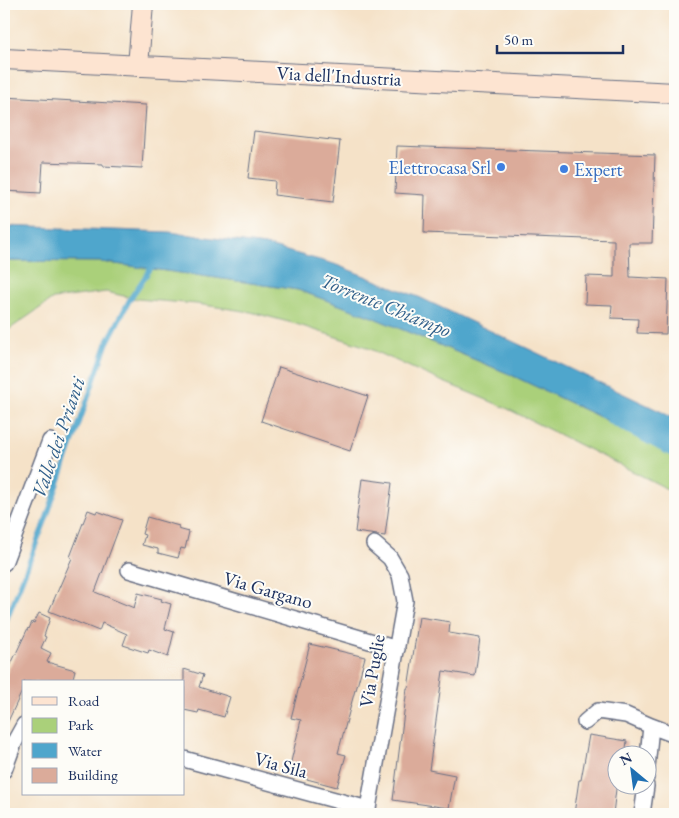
<svg xmlns="http://www.w3.org/2000/svg" width="679" height="818" font-family="'EB Garamond',serif">
	<style>
		.green { fill: #aad07a; stroke: #62806c }
		.water { fill: #4fa6cc; stroke: #356a95 }
		.lines { fill: none; stroke-linecap: round; stroke-linejoin: round }
		.stream { stroke: #4fa6cc; stroke-width: 5 }
		.building { fill: #dbab9a }
		.street-casing { stroke: #676e83; stroke-width: 18 }
		.secondary-casing { stroke: #676e83; stroke-width: 22 }
		.street { stroke: #fff; stroke-width: 15 }
		.secondary { stroke: #fde4d1; stroke-width: 20 }
		.shop-dot { fill: #3f7fe0; stroke: #fdfcf7; stroke-width: 2 }
		.labels { text-anchor: middle; dominant-baseline: central; stroke-width: 4; stroke-linejoin: round; paint-order: stroke }
		.street-label { font-size: 19px; fill: #1b2f5e; stroke: #fdfcf7 }
		.shop-label { font-size: 19px; fill: #366cbe; stroke: #fdfcf7; text-anchor: end }
		.water-label { font-size: 20px; font-style: italic; fill: #305f8a; stroke: #fdfcf7 }
	</style>
	<rect width="100%" height="100%" fill="#fdfcf7"/>
	<filter id="ink" filterUnits="userSpaceOnUse"><feTurbulence type="fractalNoise" baseFrequency=".02" numOctaves="2"/><feDisplacementMap in="SourceGraphic" scale="10" xChannelSelector="R" yChannelSelector="G"/><feConvolveMatrix kernelMatrix="1 2 1 2 8 2 1 2 1" color-interpolation-filters="sRGB"/></filter>
	<filter id="wash" filterUnits="userSpaceOnUse"><feTurbulence type="fractalNoise" baseFrequency=".0096" numOctaves="4" result="noise"/><feDisplacementMap in="SourceGraphic" scale="20" xChannelSelector="R" yChannelSelector="G"/><feGaussianBlur stdDeviation="1.12" result="paint"/><feColorMatrix in="noise" values="0 0 0 0 0 0 0 0 0 0 0 0 0 0 0 0 0 1.4 0 .05"/><feComposite in="paint" operator="in"/></filter>
	<g filter="url(#wash)">
		<rect width="100%" height="100%" fill="#f5e2c8"/>
		<path class="green" d="M 4,261 L 101,262 L 224,279 L 298,290 L 367,315 L 507,373 L 602,418 L 670,452 L 675,455 L 675,494 L 660,485 L 504,407 L 434,378 L 364,346 L 296,324 L 251,312 L 197,304 L 137,299 L 106,292 L 53,299 L 4,333 Z"/>
		<path class="water" d="M 4,226 L 169,232 L 265,245 L 334,264 L 421,298 L 664,413 L 675,420 L 675,455 L 602,418 L 507,373 L 367,315 L 298,290 L 224,279 L 101,262 L 4,261 Z"/>
		<g class="lines">
			<path class="stream" d="M 609,421 L 675,456
				M 4,626 L 46,519 L 107,343 L 130,299 L 153,265"/>
		</g>
		<g id="blocks">
			<path class="building" d="M 4,97 L 146,105 L 142,168 L 103,166 L 103,164 L 43,162 L 41,193 L 4,191 Z
				M 254,131 L 340,141 L 333,202 L 274,195 L 275,181 L 248,178 Z
				M 397,146 L 655,155 L 652,243 L 629,243 L 630,277 L 668,279 L 666,334 L 637,333 L 638,319 L 611,318 L 612,305 L 585,304 L 586,276 L 614,277 L 614,240 L 424,233 L 425,195 L 395,193 Z
				M 279,367 L 368,396 L 350,451 L 261,421 Z
				M 362,479 L 392,483 L 385,536 L 355,532 Z
				M 88,510 L 96,513 L 97,511 L 122,520 L 95,592 L 134,608 L 138,593 L 162,599 L 161,601 L 171,604 L 165,629 L 174,632 L 168,657 L 149,650 L 148,653 L 123,645 L 127,634 L 102,623 L 99,631 L 49,611 L 72,558 L 70,557 Z
				M 147,517 L 179,526 L 178,529 L 189,532 L 185,549 L 181,548 L 178,558 L 158,553 L 158,549 L 142,545 L 145,535 L 142,534 Z
				M 39,613 L 50,618 L 44,636 L 46,637 L 41,648 L 51,653 L 47,662 L 75,670 L 72,682 L 24,682 L 24,687 L 4,730 L 4,679 L 28,628 L 29,629 L 32,622 L 34,623 Z
				M 419,617 L 450,622 L 449,633 L 480,638 L 475,676 L 443,671 L 429,770 L 455,775 L 449,808 L 393,800 L 407,688 L 408,688 Z
				M 310,644 L 365,657 L 356,690 L 355,690 L 338,753 L 346,755 L 337,787 L 288,774 L 301,720 L 291,718 Z
				M 184,669 L 203,675 L 199,687 L 230,697 L 224,717 L 199,710 L 198,713 L 184,710 Z
				M 589,735 L 627,741 L 625,756 L 616,756 L 616,789 L 613,814 L 574,814 L 579,780 L 581,780 Z"/>
		</g>
	</g>
	<g filter="url(#ink)">
		<use href="#blocks" fill-opacity="0" stroke="#676e83" stroke-width="1"/>
		<g class="lines">
			<defs>
				<path id="street" d="M 4,563 L 50,441
					M 129,570 L 397,649
					M 585,722 L 598,711 L 626,715 L 651,726 L 646,778
					M 651,726 L 675,735
					M 184,759 L 368,809
					M 4,770 L 14,743 L 24,725
					M 367,814 L 405,601 L 400,575 L 390,558 L 374,544
					M 642,814 L 646,786"/>
				<path id="secondary" d="M 4,59 L 675,93
					M 138,66 L 143,4"/>
			</defs>
			<use href="#street" class="street-casing"/>
			<use href="#secondary" class="secondary-casing"/>
			<use href="#street" class="street"/>
			<use href="#secondary" class="secondary"/>
		</g>
	</g>
	<g class="shop-dot">
		<circle cx="501" cy="167" r="5"/>
		<circle cx="564" cy="169" r="5"/>
	</g>
	<g class="labels">
		<g class="street-label">
			<text transform="translate(339 76) rotate(3)">Via dell'Industria</text>
			<text transform="translate(268 590) rotate(16)">Via Gargano</text>
			<text transform="translate(372 671) rotate(-80)">Via Puglie</text>
			<text transform="translate(281 765) rotate(15)">Via Sila</text>
		</g>
		<g class="shop-label">
			<text x="491" y="167">Elettrocasa Srl</text>
			<text x="574" y="169" text-anchor="start">Expert</text>
		</g>
		<g class="water-label">
			<text transform="translate(386 305) rotate(22)">Torrente Chiampo</text>
			<text transform="translate(58 437) rotate(-71)">Valle dei Prianti</text>
		</g>
	</g>
	<rect width="679" height="818" fill="none" stroke="#fdfcf7" stroke-width="20"/>
	<rect x="22" y="680" width="162" height="115" fill="#fdfcf7" stroke="#a3aaba"/>
	<rect x="32" y="697" width="25" height="8" fill="#fde4d1" stroke="#a3aaba"/>
	<text x="68" y="706" font-size="15" fill="#1b2f5e">Road</text>
	<rect x="32" y="718" width="25" height="15" fill="#aad07a" stroke="#a3aaba"/>
	<text x="68" y="730" font-size="15" fill="#1b2f5e">Park</text>
	<rect x="32" y="743" width="25" height="15" fill="#4fa6cc" stroke="#a3aaba"/>
	<text x="68" y="756" font-size="15" fill="#1b2f5e">Water</text>
	<rect x="32" y="768" width="25" height="15" fill="#dbab9a" stroke="#a3aaba"/>
	<text x="68" y="780" font-size="15" fill="#1b2f5e">Building</text>
	<g transform="translate(632 770) rotate(331)"><circle r="24" fill="#fdfcf7" stroke="#a3aaba"/>
	<path d="M0-4L9 19L0 12L-9 19Z" fill="#1f6fb2"/>
	<text y="-8" font-size="14" font-weight="bold" text-anchor="middle" fill="#1b2f5e">N</text>
	</g>
	<path d="M497 45v8h126v-8" fill="none" stroke="#1b2f5e" stroke-width="2.5"/>
	<text x="504" y="45" font-size="15" fill="#1b2f5e" stroke="#fdfcf7" stroke-width="4" paint-order="stroke">50 m</text>
</svg>
